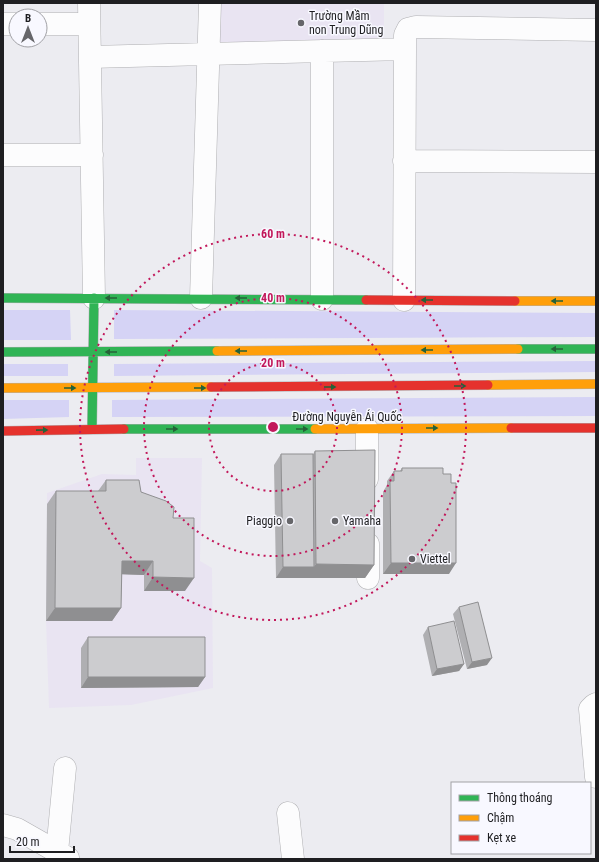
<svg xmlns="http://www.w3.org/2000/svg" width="599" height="862" font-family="'Roboto Condensed',sans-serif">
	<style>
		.education { fill: #e9e4f2 }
		.green { fill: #d5d3f5 }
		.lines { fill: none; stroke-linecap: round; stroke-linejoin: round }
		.street-casing { stroke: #afafb2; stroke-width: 23 }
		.fast-casing { stroke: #afafb2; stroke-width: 10 }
		.slow-casing { stroke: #afafb2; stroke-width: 10 }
		.jam-casing { stroke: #afafb2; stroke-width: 10 }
		.street { stroke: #fcfcfd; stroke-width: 22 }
		.fast { stroke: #30b455; stroke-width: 9 }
		.slow { stroke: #ff9f0a; stroke-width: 9 }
		.jam { stroke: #e5322d; stroke-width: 9 }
		.wall { fill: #afafb2 }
		.shaded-wall { fill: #8f8f91 }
		.building { fill: #cccccf; stroke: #8f8f91 }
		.oneway { fill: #266238 }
		.ring { fill: none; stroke: #c2185b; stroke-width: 2; stroke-dasharray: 2 4 }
		.poi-dot { fill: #66666a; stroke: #f8f8ff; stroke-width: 1.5 }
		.labels { text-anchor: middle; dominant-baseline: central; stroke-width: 3; stroke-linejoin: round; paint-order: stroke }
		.poi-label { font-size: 12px; fill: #1e1e21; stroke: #f8f8ff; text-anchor: start }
		.street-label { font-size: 12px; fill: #1e1e21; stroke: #f8f8ff }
		.centre { fill: #c2185b; stroke: #f8f8ff; stroke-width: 2 }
		.ring-label { font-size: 12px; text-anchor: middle; font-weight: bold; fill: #c2185b; stroke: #f8f8ff; stroke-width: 3; stroke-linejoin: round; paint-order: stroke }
	</style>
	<rect width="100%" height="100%" fill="#ececf1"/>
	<path class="education" d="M 218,3 L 384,3 L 384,42 L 216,47 Z
		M 136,458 L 202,458 L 200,561 L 212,568 L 213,688 L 131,705 L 49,708 L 46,621 L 47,493 L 102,474 L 136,475 Z"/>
	<path class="green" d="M 3,310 L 70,310 L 71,340 L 3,340 Z
		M 114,310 L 596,313 L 596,337 L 114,339 Z
		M 596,361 L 596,372 L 114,376 L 114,364 Z
		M 3,364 L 68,364 L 68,376 L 3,376 Z
		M 596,397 L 596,416 L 112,417 L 112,400 Z
		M 3,400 L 69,400 L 69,417 L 3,419 Z"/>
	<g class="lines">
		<defs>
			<path id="street" d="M 89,3 L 94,298
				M 3,24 L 16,24
				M 40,24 L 89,24
				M 90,57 L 405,49
				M 3,155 L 92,155
				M 404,161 L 596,162
				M 201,298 L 210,3
				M 322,299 L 322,51
				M 404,300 L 405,49 L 405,35 L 408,29 L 416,27 L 596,30
				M 367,429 L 367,479
				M 368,544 L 368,578
				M 596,704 L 594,705 L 590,709 L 596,777
				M 288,813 L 293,859
				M 3,825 L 17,829 L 68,858
				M 57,852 L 65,768"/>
			<path id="fast" d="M 3,298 L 366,300
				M 518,349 L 596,349
				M 3,352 L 217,351
				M 92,429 L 94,298
				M 124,429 L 315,429"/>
			<path id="slow" d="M 515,301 L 596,301
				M 217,351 L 518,349
				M 488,385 L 596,384
				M 3,388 L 211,387
				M 315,429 L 511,428"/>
			<path id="jam" d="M 366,300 L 515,301
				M 211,387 L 488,385
				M 511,428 L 596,428
				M 3,431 L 124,429"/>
		</defs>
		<use href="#street" class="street-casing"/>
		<use href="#fast" class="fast-casing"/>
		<use href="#slow" class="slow-casing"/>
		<use href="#jam" class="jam-casing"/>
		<use href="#street" class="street"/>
		<use href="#fast" class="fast"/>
		<use href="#slow" class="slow"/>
		<use href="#jam" class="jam"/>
	</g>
	<path class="wall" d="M 315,451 L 374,565 L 365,578 L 276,578 L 274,465 L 281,454 L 313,454 Z
		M 402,468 L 443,474 L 449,574 L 383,574 L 383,492 L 387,485 L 387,481 L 394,471 L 400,471 Z
		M 106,480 L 141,492 L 173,518 L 185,591 L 144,591 L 144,575 L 122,574 L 121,608 L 112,621 L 46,621 L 47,504 L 56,491 L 98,491 Z
		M 459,607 L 487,665 L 467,669 L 453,614 Z
		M 428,627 L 464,664 L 459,671 L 432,676 L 423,635 Z
		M 88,637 L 205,677 L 198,687 L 81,688 L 81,648 Z"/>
	<path class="shaded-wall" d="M 122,561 L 153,561 L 144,575 L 112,574 Z
		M 391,563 L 456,563 L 449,574 L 383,574 Z
		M 316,564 L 374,565 L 365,578 L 276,578 L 283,567 L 314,567 Z
		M 153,577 L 194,578 L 185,591 L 144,591 Z
		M 55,608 L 121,608 L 112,621 L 46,621 Z
		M 492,658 L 487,665 L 467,669 L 472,662 Z
		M 464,664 L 459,671 L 432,676 L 437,669 Z
		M 88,677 L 205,677 L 198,687 L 81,688 Z"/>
	<path class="building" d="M 375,450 L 374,565 L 316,564 L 315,451 Z
		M 281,454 L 313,454 L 314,567 L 283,567 Z
		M 402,468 L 443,468 L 443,474 L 451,474 L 451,483 L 456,483 L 456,563 L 391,563 L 390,481 L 394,481 L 394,471 L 402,471 Z
		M 106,480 L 139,480 L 141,492 L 166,501 L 174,507 L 173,518 L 194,518 L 194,578 L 153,577 L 153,561 L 122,561 L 121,608 L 55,608 L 56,491 L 106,491 Z
		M 478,602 L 492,658 L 472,662 L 459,607 Z
		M 454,621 L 464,664 L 437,669 L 428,627 Z
		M 88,637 L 205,637 L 205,677 L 88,677 Z"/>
	<defs><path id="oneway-solid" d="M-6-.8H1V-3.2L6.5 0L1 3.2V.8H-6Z"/></defs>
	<g class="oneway">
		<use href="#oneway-solid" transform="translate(111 298) rotate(-180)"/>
		<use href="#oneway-solid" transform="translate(241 298) rotate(-180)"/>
		<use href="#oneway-solid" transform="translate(427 300) rotate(-180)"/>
		<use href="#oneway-solid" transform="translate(557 301) rotate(-180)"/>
		<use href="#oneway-solid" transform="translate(557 349) rotate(180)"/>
		<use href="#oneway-solid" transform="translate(427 350) rotate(180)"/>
		<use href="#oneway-solid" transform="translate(241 351) rotate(180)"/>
		<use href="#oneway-solid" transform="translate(111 352) rotate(180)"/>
		<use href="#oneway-solid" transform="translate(460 386)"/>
		<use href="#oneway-solid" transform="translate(330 387)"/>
		<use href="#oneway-solid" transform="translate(70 388)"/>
		<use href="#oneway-solid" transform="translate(200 388)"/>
		<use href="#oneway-solid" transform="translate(432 428)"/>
		<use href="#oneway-solid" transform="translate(172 429)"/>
		<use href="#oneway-solid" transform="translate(302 429)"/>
		<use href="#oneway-solid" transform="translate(42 430) rotate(-1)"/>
	</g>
	<g class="ring">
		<circle cx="273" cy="427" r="64"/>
		<circle cx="273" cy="427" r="129"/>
		<circle cx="273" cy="427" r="193"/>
	</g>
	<g class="poi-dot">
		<circle cx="301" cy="23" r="4"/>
		<circle cx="290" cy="521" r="4"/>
		<circle cx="335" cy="521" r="4"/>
		<circle cx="412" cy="559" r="4"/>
	</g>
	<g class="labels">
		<g class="poi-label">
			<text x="309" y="16">Trường Mầm<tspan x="309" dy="14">non Trung Dũng</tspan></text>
			<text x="282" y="521" text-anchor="end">Piaggio</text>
			<text x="343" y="521">Yamaha</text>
			<text x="420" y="559">Viettel</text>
		</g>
		<g class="street-label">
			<text x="347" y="417">Đường Nguyễn Ái Quốc</text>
		</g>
	</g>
	<circle cx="273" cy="427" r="6" class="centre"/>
	<g class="ring-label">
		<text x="273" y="238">60 m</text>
		<text x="273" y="302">40 m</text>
		<text x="273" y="367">20 m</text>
	</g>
	<rect width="599" height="862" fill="none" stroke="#1e1e21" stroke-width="8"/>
	<rect x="451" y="782" width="140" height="72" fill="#f8f8ff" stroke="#a1a1a6"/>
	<rect x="459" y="795" width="20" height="6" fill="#30b455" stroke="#a1a1a6"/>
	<text x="487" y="802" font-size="12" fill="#1e1e21">Thông thoáng</text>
	<rect x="459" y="815" width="20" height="6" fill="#ff9f0a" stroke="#a1a1a6"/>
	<text x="487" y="822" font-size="12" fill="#1e1e21">Chậm</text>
	<rect x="459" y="835" width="20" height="6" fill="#e5322d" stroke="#a1a1a6"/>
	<text x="487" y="842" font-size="12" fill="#1e1e21">Kẹt xe</text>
	<g transform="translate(28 28)"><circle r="19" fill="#f8f8ff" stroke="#a1a1a6"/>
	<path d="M0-3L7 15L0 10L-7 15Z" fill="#66666a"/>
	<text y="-6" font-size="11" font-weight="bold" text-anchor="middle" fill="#1e1e21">B</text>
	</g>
	<path d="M10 846v6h64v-6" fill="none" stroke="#1e1e21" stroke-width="2"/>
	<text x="16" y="846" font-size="12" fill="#1e1e21" stroke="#f8f8ff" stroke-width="3" paint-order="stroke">20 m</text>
</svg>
